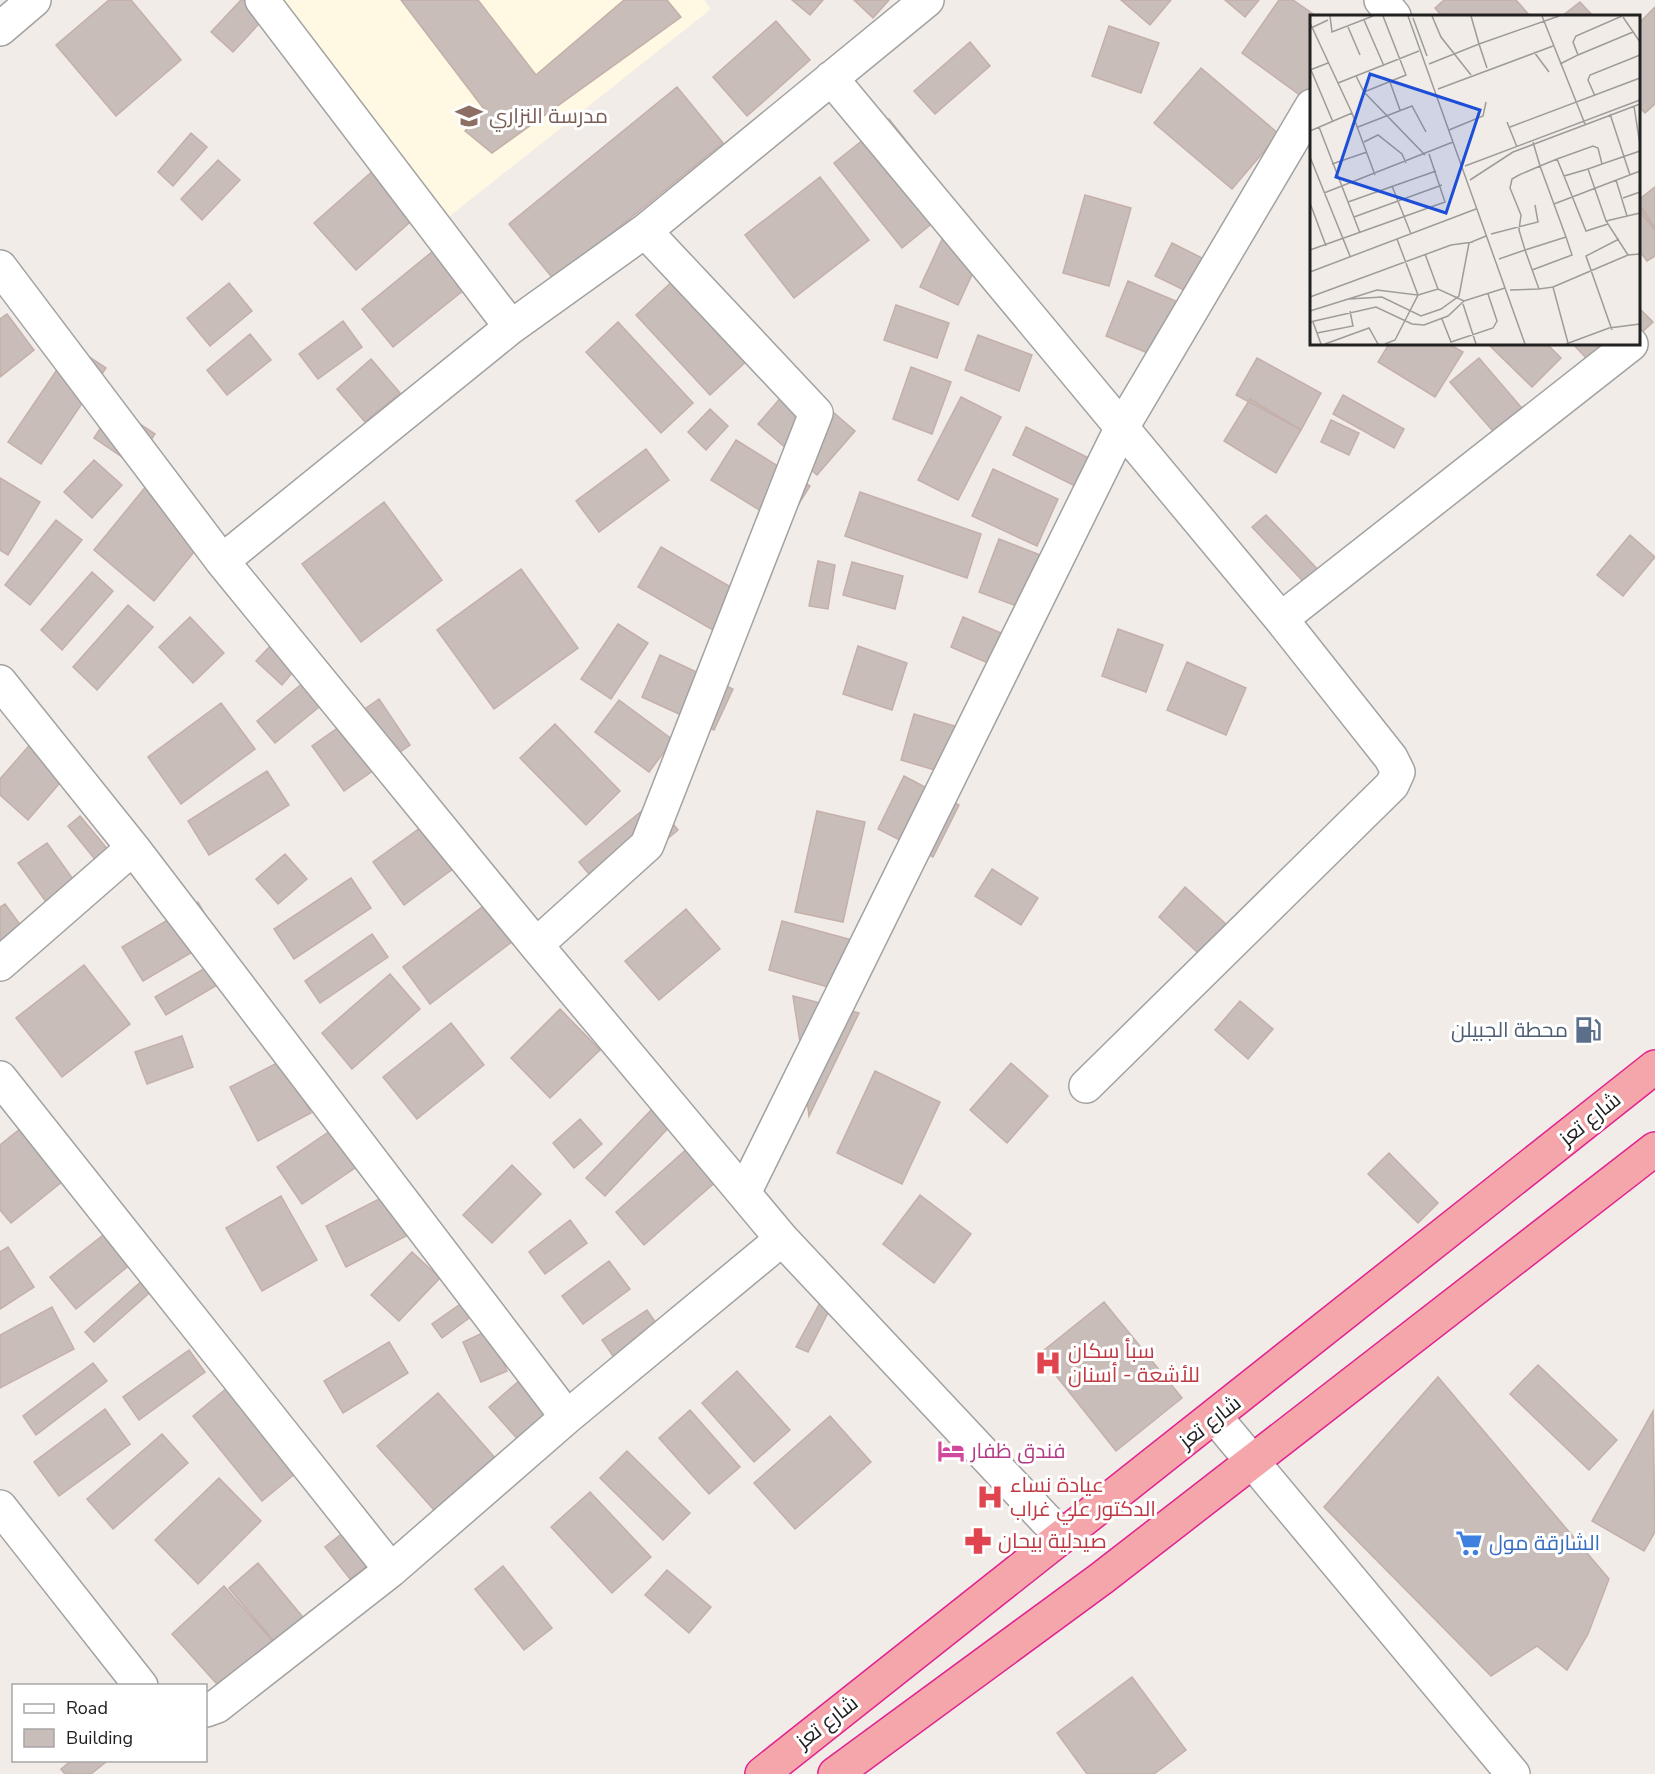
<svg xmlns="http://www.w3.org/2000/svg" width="1655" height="1774" font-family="'Nunito Sans',Cairo,sans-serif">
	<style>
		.education { fill: #fff8e3 }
		.building { fill: #c9bdba; stroke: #c4afa9; stroke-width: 1.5 }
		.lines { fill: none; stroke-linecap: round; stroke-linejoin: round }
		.minor-casing { stroke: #a2a2a2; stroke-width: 36 }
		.trunk-casing { stroke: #e02390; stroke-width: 36 }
		.minor { stroke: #fff; stroke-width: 33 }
		.trunk { stroke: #f4a6aa; stroke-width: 33 }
		.labels { text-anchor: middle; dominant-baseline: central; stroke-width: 6; stroke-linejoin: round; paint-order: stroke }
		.education-label { font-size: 21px; fill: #785e54; stroke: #fff; text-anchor: start }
		.service-label { font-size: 21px; fill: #4e5e75; stroke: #fff; text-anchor: end }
		.street-label { font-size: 21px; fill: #212121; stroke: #fff }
		.health-label { font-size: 21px; fill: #be3a42; stroke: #fff; text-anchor: start }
		.hotel-label { font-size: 21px; fill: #b23c85; stroke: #fff; text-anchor: start }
		.shop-label { font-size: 21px; fill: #366cbe; stroke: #fff; text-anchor: start }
		.inset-road { fill: none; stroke: #9e9b98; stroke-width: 1.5 }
		.view { fill: #1d4ed8; fill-opacity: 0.15; stroke: #1d4ed8; stroke-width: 3 }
		.inset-edge { fill: none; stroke: #212121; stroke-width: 3 }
	</style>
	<rect width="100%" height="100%" fill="#f1ece7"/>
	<path class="education" d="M 277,0 L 704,0 L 711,9 L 441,223 Z"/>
	<path class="building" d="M 109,0 L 131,0 L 181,60 L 116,116 L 56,45 Z
		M 241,0 L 281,0 L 233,52 L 211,32 Z
		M 401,0 L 478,0 L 536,75 L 624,0 L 667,0 L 681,17 L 492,153 L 465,131 L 484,109 Z
		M 792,0 L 823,0 L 810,15 Z
		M 854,0 L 889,0 L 873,18 Z
		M 1121,0 L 1171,0 L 1150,25 Z
		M 1225,0 L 1259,0 L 1245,17 Z
		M 1279,0 L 1293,0 L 1316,16 L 1312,16 L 1312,104 L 1242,53 Z
		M 1444,0 L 1516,0 L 1530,16 L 1442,16 L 1435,8 Z
		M 1580,2 L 1593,16 L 1562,16 Z
		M 1655,7 L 1655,104 L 1645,113 L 1638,106 L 1638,24 Z
		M 776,21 L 810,60 L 747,116 L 713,77 Z
		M 1109,26 L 1159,43 L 1141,93 L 1092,76 Z
		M 970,42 L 990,66 L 935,114 L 914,91 Z
		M 1201,68 L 1279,134 L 1232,189 L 1154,123 Z
		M 677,87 L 723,143 L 554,280 L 509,224 Z
		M 889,119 L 956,204 L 902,248 L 834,163 Z
		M 191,133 L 207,147 L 173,186 L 158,172 Z
		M 218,160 L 240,180 L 202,220 L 181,199 Z
		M 384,161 L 426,208 L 356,270 L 314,223 Z
		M 820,177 L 869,240 L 794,298 L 745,235 Z
		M 1655,187 L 1655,230 L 1638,209 L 1638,200 Z
		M 1085,195 L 1131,208 L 1109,286 L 1063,273 Z
		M 1641,207 L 1655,228 L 1655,256 L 1647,261 L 1638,249 Z
		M 944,235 L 982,253 L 958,305 L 920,287 Z
		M 1172,243 L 1202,258 L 1186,291 L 1155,276 Z
		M 438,247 L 469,286 L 393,347 L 362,309 Z
		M 691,264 L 764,345 L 710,395 L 636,315 Z
		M 1128,281 L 1197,310 L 1175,364 L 1106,336 Z
		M 229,283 L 252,311 L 210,346 L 187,318 Z
		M 896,305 L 949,323 L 937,358 L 884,340 Z
		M 1638,307 L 1653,322 L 1638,336 Z
		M 7,314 L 34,350 L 0,377 L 0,319 Z
		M 343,321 L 362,347 L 318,379 L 299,354 Z
		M 618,322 L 693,403 L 661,433 L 586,352 Z
		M 250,334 L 271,360 L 227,395 L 207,370 Z
		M 978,335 L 1032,355 L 1019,391 L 965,370 Z
		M 1389,344 L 1449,344 L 1463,352 L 1435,397 L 1378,362 Z
		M 1488,344 L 1547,344 L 1561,358 L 1532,387 Z
		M 1573,344 L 1631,344 L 1600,373 Z
		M 73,346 L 106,368 L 41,464 L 8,442 Z
		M 1257,358 L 1321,393 L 1301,430 L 1236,395 Z
		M 1479,358 L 1527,414 L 1499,438 L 1450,382 Z
		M 371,359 L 400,393 L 365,422 L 337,389 Z
		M 911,367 L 951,382 L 932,434 L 893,419 Z
		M 796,380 L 855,431 L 817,475 L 758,424 Z
		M 1343,395 L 1404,429 L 1394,448 L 1333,414 Z
		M 961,397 L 1001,417 L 958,500 L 918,480 Z
		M 1250,399 L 1301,430 L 1276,473 L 1224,441 Z
		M 114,407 L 155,434 L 134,465 L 94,438 Z
		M 710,409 L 728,426 L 706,450 L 688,432 Z
		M 1331,420 L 1359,433 L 1349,455 L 1321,442 Z
		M 1026,427 L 1103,465 L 1089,493 L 1013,455 Z
		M 736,440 L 810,486 L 785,526 L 711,480 Z
		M 646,449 L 669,480 L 599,532 L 576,501 Z
		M 94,460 L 122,485 L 92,518 L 64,492 Z
		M 993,469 L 1058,499 L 1037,546 L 972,516 Z
		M 0,478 L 40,502 L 8,555 L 0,550 Z
		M 147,485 L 207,536 L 154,601 L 94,550 Z
		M 860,492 L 981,534 L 967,578 L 845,536 Z
		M 384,502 L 442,580 L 361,642 L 302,564 Z
		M 1266,515 L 1325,577 L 1312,591 L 1252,527 Z
		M 56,520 L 82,540 L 30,605 L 5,585 Z
		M 1630,535 L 1655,557 L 1623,596 L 1597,575 Z
		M 999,539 L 1053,560 L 1033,612 L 979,592 Z
		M 661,547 L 736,590 L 713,630 L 638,587 Z
		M 818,561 L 835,565 L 828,609 L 809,606 Z
		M 852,562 L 903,576 L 895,609 L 843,595 Z
		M 521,569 L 578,648 L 494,709 L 437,630 Z
		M 92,572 L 113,591 L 62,650 L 41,630 Z
		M 128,605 L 153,627 L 97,690 L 73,667 Z
		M 190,617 L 224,653 L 193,683 L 159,647 Z
		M 963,617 L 1008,636 L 995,666 L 951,647 Z
		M 618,624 L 648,643 L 611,699 L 581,679 Z
		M 1118,629 L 1163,645 L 1146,692 L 1102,676 Z
		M 272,644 L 297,667 L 282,685 L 256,661 Z
		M 858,646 L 907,663 L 892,710 L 843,694 Z
		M 660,655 L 733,689 L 714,730 L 642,697 Z
		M 1187,662 L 1246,688 L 1226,735 L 1167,710 Z
		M 322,667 L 340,690 L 275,743 L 257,721 Z
		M 379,699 L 410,745 L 344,791 L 312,746 Z
		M 619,700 L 673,740 L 649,772 L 595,732 Z
		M 221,703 L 255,749 L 181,804 L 148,757 Z
		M 914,714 L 958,727 L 945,773 L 901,760 Z
		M 555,724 L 620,791 L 586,825 L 520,758 Z
		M 34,740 L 70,771 L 28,820 L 0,795 L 0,779 Z
		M 267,771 L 289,805 L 209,855 L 188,821 Z
		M 904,776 L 959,805 L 933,857 L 878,829 Z
		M 654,801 L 678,830 L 604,892 L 579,862 Z
		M 817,811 L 865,822 L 843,922 L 795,912 Z
		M 438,815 L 469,857 L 404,905 L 373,862 Z
		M 80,816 L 128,874 L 115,884 L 68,826 Z
		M 47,843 L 86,897 L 57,917 L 18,863 Z
		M 285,854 L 307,879 L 278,904 L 256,879 Z
		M 992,869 L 1038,898 L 1021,925 L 975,896 Z
		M 351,878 L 371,908 L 294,959 L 274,929 Z
		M 1185,887 L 1236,933 L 1209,963 L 1159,917 Z
		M 498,895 L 525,932 L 430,1004 L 403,967 Z
		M 198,902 L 218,937 L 143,981 L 122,947 Z
		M 5,904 L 30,938 L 0,960 L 0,907 Z
		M 686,909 L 720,949 L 659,1000 L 625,961 Z
		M 782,921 L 856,941 L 842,991 L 769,970 Z
		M 372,934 L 388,957 L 320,1003 L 305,981 Z
		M 226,956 L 236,974 L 166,1015 L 155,997 Z
		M 84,965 L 130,1024 L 62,1077 L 16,1018 Z
		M 390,974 L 420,1009 L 352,1069 L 322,1033 Z
		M 793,996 L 859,1013 L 809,1116 L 801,1049 Z
		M 1240,1001 L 1273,1029 L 1248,1059 L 1215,1030 Z
		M 560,1009 L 600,1050 L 550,1098 L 511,1058 Z
		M 451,1023 L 484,1065 L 417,1119 L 383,1077 Z
		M 182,1036 L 193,1067 L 147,1084 L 135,1052 Z
		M 283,1060 L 311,1113 L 258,1141 L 230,1087 Z
		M 1011,1063 L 1048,1096 L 1007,1143 L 970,1110 Z
		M 875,1071 L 940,1102 L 902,1184 L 837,1153 Z
		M 653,1108 L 671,1125 L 605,1196 L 586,1178 Z
		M 41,1112 L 83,1165 L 11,1223 L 0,1210 L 0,1145 Z
		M 352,1116 L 377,1153 L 302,1204 L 277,1167 Z
		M 580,1119 L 602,1144 L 574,1168 L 553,1143 Z
		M 690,1146 L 719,1179 L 644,1245 L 616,1212 Z
		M 1389,1153 L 1438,1203 L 1418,1223 L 1368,1174 Z
		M 512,1165 L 541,1194 L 492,1243 L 463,1215 Z
		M 393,1192 L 414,1232 L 346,1267 L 326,1226 Z
		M 920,1195 L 971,1234 L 934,1283 L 883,1244 Z
		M 281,1196 L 317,1260 L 262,1291 L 226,1228 Z
		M 570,1220 L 587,1243 L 545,1274 L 529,1252 Z
		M 107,1232 L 132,1263 L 76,1309 L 50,1277 Z
		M 8,1247 L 34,1287 L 0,1309 L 0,1252 Z
		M 412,1252 L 440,1278 L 399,1321 L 371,1295 Z
		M 609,1261 L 630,1289 L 583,1324 L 562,1296 Z
		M 146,1277 L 155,1288 L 94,1342 L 85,1332 Z
		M 828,1288 L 838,1293 L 808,1352 L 796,1347 Z
		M 479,1291 L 488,1304 L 442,1338 L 432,1324 Z
		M 1104,1302 L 1182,1398 L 1116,1451 L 1039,1354 Z
		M 52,1307 L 74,1349 L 0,1388 L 0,1335 Z
		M 647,1310 L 671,1345 L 626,1375 L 602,1340 Z
		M 489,1330 L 507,1371 L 481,1382 L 463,1342 Z
		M 389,1342 L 408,1373 L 343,1413 L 324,1381 Z
		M 189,1350 L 205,1372 L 139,1420 L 123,1397 Z
		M 93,1363 L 107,1381 L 36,1435 L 23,1416 Z
		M 1538,1365 L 1617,1440 L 1589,1470 L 1510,1394 Z
		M 737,1371 L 790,1430 L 754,1462 L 702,1403 Z
		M 528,1373 L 560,1408 L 521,1443 L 489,1407 Z
		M 1438,1377 L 1609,1579 L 1588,1634 L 1567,1670 L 1537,1646 L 1491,1676 L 1324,1507 Z
		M 227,1388 L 296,1473 L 262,1501 L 193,1416 Z
		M 438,1393 L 510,1475 L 450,1528 L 377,1446 Z
		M 105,1409 L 130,1444 L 59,1496 L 34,1462 Z
		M 690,1410 L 740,1467 L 709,1494 L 659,1438 Z
		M 1653,1411 L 1655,1532 L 1644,1551 L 1592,1521 Z
		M 830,1416 L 871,1462 L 795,1529 L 754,1483 Z
		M 162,1434 L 188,1463 L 113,1529 L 87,1499 Z
		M 627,1451 L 690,1513 L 663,1540 L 600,1478 Z
		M 219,1478 L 261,1521 L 198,1584 L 155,1540 Z
		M 590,1492 L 651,1557 L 612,1593 L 551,1527 Z
		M 358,1521 L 383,1554 L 350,1579 L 325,1547 Z
		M 258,1563 L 306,1621 L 277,1645 L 229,1588 Z
		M 503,1566 L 552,1628 L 524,1650 L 475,1589 Z
		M 667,1570 L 711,1607 L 689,1633 L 645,1595 Z
		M 224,1586 L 276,1645 L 224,1692 L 172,1634 Z
		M 1132,1677 L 1186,1750 L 1154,1774 L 1087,1774 L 1057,1733 Z
		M 72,1760 L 104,1760 L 106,1762 L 91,1774 L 65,1774 L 61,1769 Z"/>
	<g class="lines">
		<defs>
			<path id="minor" d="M 262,0 L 511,327
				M 1381,0 L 1394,16
				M 0,29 L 34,0
				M 831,78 L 1281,619 L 1391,758 L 1398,772 L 1392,785 L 1086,1086
				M 0,267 L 222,561 L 536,945 L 782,1239 L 1061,1536
				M 222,561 L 511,327 L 645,231 L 927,0
				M 1281,619 L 1631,344
				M 0,682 L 133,848 L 567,1417
				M 536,945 L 647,845 L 816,413 L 645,231
				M 0,964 L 133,848
				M 0,1078 L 391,1570
				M 744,1193 L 1121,429 L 1312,106
				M 1216,1418 L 1513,1774
				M 0,1507 L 141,1686
				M 206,1710 L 217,1706 L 391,1570 L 567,1417 L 782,1239"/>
			<path id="trunk" d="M 762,1774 C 1059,1538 1358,1304 1655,1067
				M 835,1774 L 1102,1578 L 1655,1149"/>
		</defs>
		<use href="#minor" class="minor-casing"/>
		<use href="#trunk" class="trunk-casing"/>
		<use href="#minor" class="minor"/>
		<use href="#trunk" class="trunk"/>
	</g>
	<defs>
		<symbol id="school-bare" viewBox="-9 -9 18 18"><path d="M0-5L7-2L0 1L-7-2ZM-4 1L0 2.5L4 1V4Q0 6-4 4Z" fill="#8d6e63" stroke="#fff" stroke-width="2.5" paint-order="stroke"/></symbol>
		<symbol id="fuel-bare" viewBox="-9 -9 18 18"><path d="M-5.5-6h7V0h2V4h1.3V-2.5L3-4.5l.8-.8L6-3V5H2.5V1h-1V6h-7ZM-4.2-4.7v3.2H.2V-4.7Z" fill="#5c6f8a" stroke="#fff" stroke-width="2.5" paint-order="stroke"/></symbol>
		<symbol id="hospital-bare" viewBox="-9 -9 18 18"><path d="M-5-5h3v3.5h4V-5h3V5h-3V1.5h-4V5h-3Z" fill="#e0444e" stroke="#fff" stroke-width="2.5" paint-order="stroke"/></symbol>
		<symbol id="hotel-bare" viewBox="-9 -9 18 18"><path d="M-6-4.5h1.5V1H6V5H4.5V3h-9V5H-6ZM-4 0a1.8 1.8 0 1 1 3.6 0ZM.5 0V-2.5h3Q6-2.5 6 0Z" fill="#d1479c" stroke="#fff" stroke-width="2.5" paint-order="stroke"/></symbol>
		<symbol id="pharmacy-bare" viewBox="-9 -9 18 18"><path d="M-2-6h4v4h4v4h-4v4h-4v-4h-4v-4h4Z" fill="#e0444e" stroke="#fff" stroke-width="2.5" paint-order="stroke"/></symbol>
		<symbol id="supermarket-bare" viewBox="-9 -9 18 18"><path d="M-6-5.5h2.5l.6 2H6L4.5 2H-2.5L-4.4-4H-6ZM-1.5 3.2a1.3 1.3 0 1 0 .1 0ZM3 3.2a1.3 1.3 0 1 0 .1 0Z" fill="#3f7fe0" stroke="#fff" stroke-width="2.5" paint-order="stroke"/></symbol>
	</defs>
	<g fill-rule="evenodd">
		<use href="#school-bare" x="450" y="97" width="38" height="38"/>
		<use href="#fuel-bare" x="1569" y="1011" width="38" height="38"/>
		<use href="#hospital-bare" x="1029" y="1344" width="38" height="38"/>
		<use href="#hotel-bare" x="932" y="1432" width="38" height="38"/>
		<use href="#hospital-bare" x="971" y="1478" width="38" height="38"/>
		<use href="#pharmacy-bare" x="959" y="1522" width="38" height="38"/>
		<use href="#supermarket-bare" x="1450" y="1524" width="38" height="38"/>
	</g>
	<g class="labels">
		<g class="education-label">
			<text x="489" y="116">مدرسة النزاري</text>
		</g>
		<g class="service-label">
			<text x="1568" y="1030">محطة الجبيلن</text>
		</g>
		<g class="street-label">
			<text transform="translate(1590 1119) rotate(-39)">شارع تعز</text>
			<text transform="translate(1210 1422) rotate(-38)">شارع تعز</text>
			<text transform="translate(827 1722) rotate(-38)">شارع تعز</text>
		</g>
		<g class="health-label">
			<text x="1068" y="1351">سبأ سكان<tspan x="1068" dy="24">للأشعة - أسنان</tspan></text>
			<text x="1010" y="1485">عيادة نساء<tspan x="1010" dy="24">الدكتور علي غراب</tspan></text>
			<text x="998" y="1541">صيدلية بيحان</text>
		</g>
		<g class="hotel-label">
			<text x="971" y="1451">فندق ظفار</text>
		</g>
		<g class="shop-label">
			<text x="1489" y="1543">الشارقة مول</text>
		</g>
	</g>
	<g transform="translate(1310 15)">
		<rect width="330" height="330" fill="#f1ece7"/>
		<path class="inset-road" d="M 20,1 L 22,17 L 63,1M 98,1 L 215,329M 122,1 L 131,22 L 161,60M 161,1 L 169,29 L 249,1M 232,1 L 275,109M 313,2 L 330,27M 103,3 L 117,41M 54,5 L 74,51M 0,8 L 42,98 L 65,160M 38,12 L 50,40M 1,13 L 18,5M 224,37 L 239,57M 268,40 L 323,17M 119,49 L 169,29 L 177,53M 250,49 L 268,40 L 263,27 L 266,21 L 312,1M 0,55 L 18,48M 1,55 L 23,107M 46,61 L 54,77 L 115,140M 80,67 L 90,95M 28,68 L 109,36M 128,74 L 243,31M 54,77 L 96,60 L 73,1M 285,81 L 278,65 L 280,60 L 330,40M 324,91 L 330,130M 300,99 L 320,160M 197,107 L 207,132M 9,112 L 50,218M 48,112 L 102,91 L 116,117M 200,112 L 330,63M 139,115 L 173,101 L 176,87M 0,116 L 42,98M 54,127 L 68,120 L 92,139 L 96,148M 223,127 L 230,151 L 256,222 L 215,235 L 209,215 L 211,200 L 200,173 L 202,164 L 209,160 L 230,151 L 247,144 L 254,161 L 278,154M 0,142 L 40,241M 247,144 L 283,131 L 288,133 L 292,149 L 330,136M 22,149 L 57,137M 292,149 L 278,154 L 296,206 L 318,240M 155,151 L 330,85M 254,161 L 276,216 L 298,209M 160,165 L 203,137 L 330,89M 306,165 L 317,201M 82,171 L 101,219M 14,178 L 143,127M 313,183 L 330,177M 38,187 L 126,156M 0,188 L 16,231M 244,189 L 330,156M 44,202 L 132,170M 296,206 L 330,198M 181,219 L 228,207 L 225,190M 87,224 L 108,280 L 128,274 L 154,286 L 195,273M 0,235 L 135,187 L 119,139M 115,239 L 128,274M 189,244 L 215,235 L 229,274 L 243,272 L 258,328M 222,255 L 262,240 L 256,222M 0,257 L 166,194M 243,272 L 318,240 L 330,239M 200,275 L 229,274M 0,282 L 141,230 L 163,227M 39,284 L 72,282 L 111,301 L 131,294 L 149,281 L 159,228 L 176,221M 153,289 L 166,329M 0,296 L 67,275 L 108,280 L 85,325 L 75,329M 132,304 L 141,327 L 183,313 L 187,306 L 178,279M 0,307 L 66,292 L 102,309 L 114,310 L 138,301 L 154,286M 3,307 L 11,329M 302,315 L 276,241 L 309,224M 7,318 L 43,311 L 40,296M 15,329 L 59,313 L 68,329M 256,329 L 299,313 L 330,309"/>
		<path class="view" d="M 60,59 L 170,95 L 136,198 L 26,162 Z"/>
		<rect width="330" height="330" class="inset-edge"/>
	</g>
	<rect x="12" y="1684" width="195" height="78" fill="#ffffff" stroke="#a6a6a6" stroke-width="1.5"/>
	<rect x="24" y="1704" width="30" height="9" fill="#ffffff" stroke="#a6a6a6" stroke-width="1.5"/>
	<text x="66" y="1714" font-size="18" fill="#212121">Road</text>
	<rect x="24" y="1729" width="30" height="18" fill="#c9bdba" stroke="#a6a6a6" stroke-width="1.5"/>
	<text x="66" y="1744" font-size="18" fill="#212121">Building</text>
</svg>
